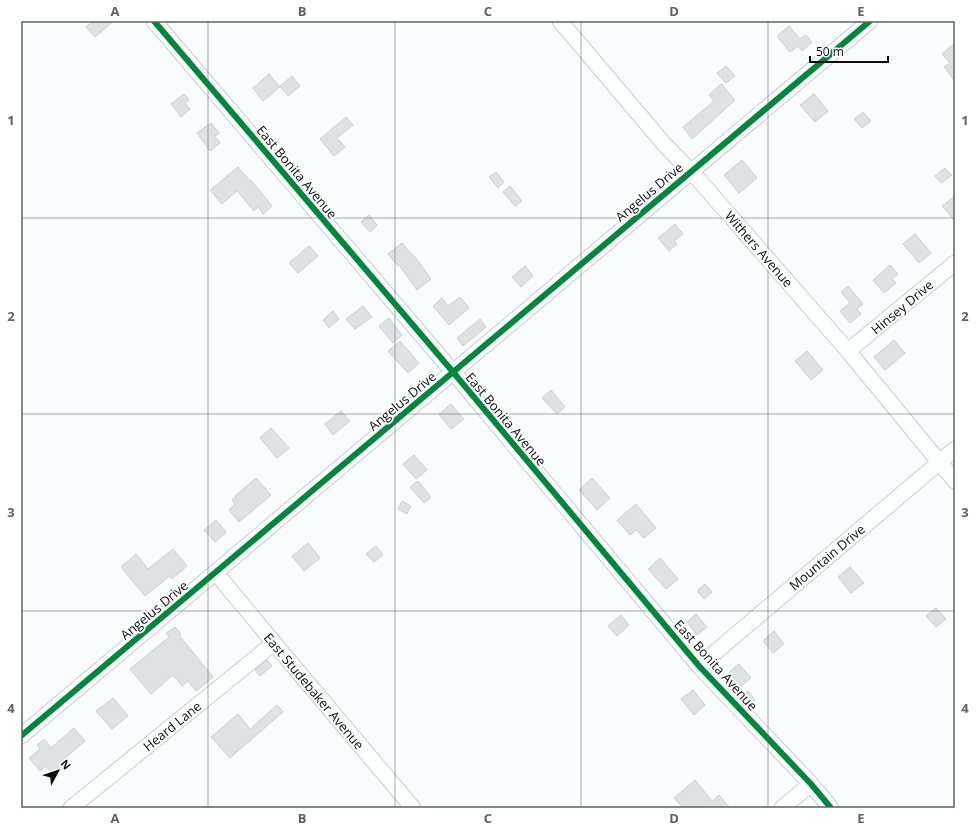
<svg xmlns="http://www.w3.org/2000/svg" width="976" height="829" font-family="'Open Sans',sans-serif">
	<style>
		.building { fill: #dfe2e2; stroke: #cdcfcf }
		.lines { fill: none; stroke-linecap: round; stroke-linejoin: round }
		.minor-casing { stroke: #cbcdcd; stroke-width: 17 }
		.minor { stroke: #feffff; stroke-width: 15 }
		.cycleway-casing { stroke: #fff; stroke-width: 8 }
		.cycleway { stroke: #00873e; stroke-width: 6 }
		.grid { fill: none; stroke: #5e6161; stroke-width: 1; stroke-opacity: 0.55 }
		.labels { text-anchor: middle; dominant-baseline: central; stroke-width: 3.5; stroke-linejoin: round; paint-order: stroke }
		.street-label { font-size: 13px; fill: #0b0d0d; stroke: #fff }
		.neatline { fill: none; stroke: #5e6161; stroke-width: 1.5 }
		.grid-label { font-size: 13px; text-anchor: middle; font-weight: bold; fill: #5e6161 }
	</style>
	<rect width="100%" height="100%" fill="#f8fcfc"/>
	<path class="building" d="M 93,21 L 114,21 L 95,37 L 86,27 Z
		M 789,26 L 800,39 L 806,35 L 812,42 L 802,51 L 798,46 L 790,52 L 777,36 Z
		M 955,43 L 955,81 L 944,67 L 950,63 L 942,54 Z
		M 726,66 L 735,76 L 726,83 L 717,73 Z
		M 269,74 L 280,87 L 263,101 L 253,88 Z
		M 292,76 L 300,86 L 288,96 L 280,86 Z
		M 721,84 L 735,100 L 692,139 L 683,127 L 714,101 L 709,95 Z
		M 184,94 L 189,100 L 185,103 L 190,109 L 181,117 L 171,104 Z
		M 814,94 L 828,111 L 815,122 L 800,105 Z
		M 863,112 L 871,121 L 862,128 L 854,119 Z
		M 346,117 L 353,125 L 337,138 L 345,147 L 334,156 L 320,139 Z
		M 211,123 L 219,133 L 215,136 L 220,143 L 210,151 L 197,133 Z
		M 742,160 L 757,178 L 739,193 L 724,175 Z
		M 238,167 L 250,181 L 251,180 L 272,206 L 263,214 L 258,207 L 254,211 L 237,191 L 222,204 L 210,190 Z
		M 945,168 L 952,175 L 941,183 L 935,176 Z
		M 496,172 L 504,182 L 498,188 L 489,177 Z
		M 510,186 L 522,201 L 515,206 L 503,192 Z
		M 955,196 L 955,221 L 942,206 Z
		M 369,215 L 377,225 L 370,232 L 361,222 Z
		M 675,224 L 683,234 L 674,241 L 677,244 L 669,251 L 658,238 Z
		M 915,234 L 931,253 L 919,263 L 903,244 Z
		M 402,243 L 419,262 L 431,279 L 417,290 L 399,265 L 398,266 L 388,254 Z
		M 309,246 L 318,256 L 298,273 L 289,263 Z
		M 890,265 L 898,274 L 892,279 L 896,283 L 884,293 L 873,280 Z
		M 525,266 L 533,276 L 521,287 L 512,277 Z
		M 848,286 L 863,304 L 857,309 L 861,314 L 850,323 L 840,311 L 850,303 L 841,292 Z
		M 460,297 L 469,308 L 449,325 L 433,306 L 442,298 L 448,306 Z
		M 363,306 L 372,317 L 355,329 L 346,319 Z
		M 333,311 L 339,319 L 329,328 L 323,320 Z
		M 389,318 L 402,335 L 393,343 L 379,326 Z
		M 480,319 L 486,327 L 463,346 L 457,338 Z
		M 894,340 L 905,353 L 885,370 L 874,357 Z
		M 400,341 L 419,363 L 408,373 L 388,351 Z
		M 807,351 L 823,370 L 811,380 L 795,361 Z
		M 551,390 L 565,407 L 557,414 L 542,398 Z
		M 451,404 L 464,419 L 451,429 L 439,414 Z
		M 341,411 L 350,421 L 333,435 L 325,424 Z
		M 271,428 L 289,448 L 277,458 L 260,438 Z
		M 414,455 L 427,470 L 416,479 L 403,464 Z
		M 256,478 L 271,495 L 239,522 L 229,510 L 235,504 L 232,500 L 236,497 L 235,496 Z
		M 592,478 L 610,498 L 597,510 L 579,490 Z
		M 418,481 L 431,497 L 424,503 L 410,487 Z
		M 402,501 L 411,506 L 407,514 L 398,509 Z
		M 636,504 L 656,528 L 644,538 L 636,530 L 630,535 L 617,520 Z
		M 216,520 L 226,532 L 215,542 L 204,530 Z
		M 308,543 L 320,558 L 304,571 L 292,556 Z
		M 376,546 L 383,555 L 374,562 L 366,554 Z
		M 173,549 L 187,566 L 172,579 L 170,576 L 145,596 L 121,567 L 136,554 L 148,569 Z
		M 660,558 L 678,579 L 666,589 L 648,569 Z
		M 850,567 L 864,583 L 851,593 L 838,577 Z
		M 705,584 L 712,592 L 704,599 L 697,591 Z
		M 936,608 L 946,619 L 936,627 L 926,616 Z
		M 696,614 L 707,627 L 697,635 L 687,622 Z
		M 621,615 L 629,625 L 617,636 L 608,626 Z
		M 175,627 L 181,634 L 179,635 L 213,677 L 196,691 L 188,681 L 182,686 L 173,675 L 151,694 L 130,669 L 169,637 L 166,633 Z
		M 774,631 L 784,644 L 773,653 L 763,641 Z
		M 267,660 L 272,666 L 260,676 L 255,670 Z
		M 739,664 L 751,678 L 741,686 L 729,672 Z
		M 693,690 L 705,705 L 694,715 L 681,699 Z
		M 748,691 L 755,700 L 748,705 L 741,697 Z
		M 113,698 L 128,716 L 112,729 L 96,711 Z
		M 277,705 L 283,712 L 230,758 L 211,737 L 238,714 L 250,729 Z
		M 74,728 L 85,741 L 62,761 L 65,764 L 53,774 L 46,766 L 40,771 L 29,758 L 40,749 L 37,745 L 44,739 L 51,748 Z
		M 695,780 L 712,801 L 719,795 L 730,808 L 683,808 L 674,798 Z"/>
	<g class="lines">
		<defs>
			<path id="minor" d="M 154,21 L 453,372 L 699,666 L 811,784 L 831,808
				M 560,21 L 664,144 L 698,179 L 848,351 L 955,481
				M 848,351 L 955,263
				M 216,573 L 274,643 L 413,808
				M 699,666 L 955,449
				M 21,736 L 870,21
				M 71,808 L 274,643
				M 782,808 L 811,784"/>
		</defs>
		<use href="#minor" class="minor-casing"/>
		<use href="#minor" class="minor"/>
		<defs>
			<path id="cycleway" d="M 154,21 L 453,372 L 699,666 L 811,784 L 831,808
				M 21,736 L 870,21"/>
		</defs>
		<use href="#cycleway" class="cycleway-casing"/>
		<use href="#cycleway" class="cycleway"/>
	</g>
	<path class="grid" d="M 208,21 L 208,808M 395,21 L 395,808M 581,21 L 581,808M 768,21 L 768,808M 21,218 L 955,218M 21,414 L 955,414M 21,611 L 955,611"/>
	<g class="labels">
		<g class="street-label">
			<text transform="translate(297 172) rotate(50)">East Bonita Avenue</text>
			<text transform="translate(649 192) rotate(-40)">Angelus Drive</text>
			<text transform="translate(759 249) rotate(49)">Withers Avenue</text>
			<text transform="translate(902 307) rotate(-40)">Hinsey Drive</text>
			<text transform="translate(402 401) rotate(-40)">Angelus Drive</text>
			<text transform="translate(506 419) rotate(50)">East Bonita Avenue</text>
			<text transform="translate(827 557) rotate(-40)">Mountain Drive</text>
			<text transform="translate(154 610) rotate(-40)">Angelus Drive</text>
			<text transform="translate(716 665) rotate(48)">East Bonita Avenue</text>
			<text transform="translate(314 691) rotate(50)">East Studebaker Avenue</text>
			<text transform="translate(172 726) rotate(-39)">Heard Lane</text>
		</g>
	</g>
	<rect width="976" height="829" fill="none" stroke="#ffffff" stroke-width="44"/>
	<g transform="translate(58 771) rotate(50)" stroke="#ffffff" stroke-width="3" paint-order="stroke">
	<path d="M0-3L7 15L0 10L-7 15Z" fill="#0b0d0d"/>
	<text y="-6" font-size="11" font-weight="bold" text-anchor="middle" fill="#0b0d0d">N</text>
	</g>
	<path d="M810 56v6h78v-6" fill="none" stroke="#0b0d0d" stroke-width="2"/>
	<text x="816" y="56" font-size="12" fill="#0b0d0d" stroke="#ffffff" stroke-width="3" paint-order="stroke">50 m</text>
	<rect x="22" y="22" width="932" height="785" class="neatline"/>
	<g class="grid-label">
		<text x="115" y="16">A</text>
		<text x="302" y="16">B</text>
		<text x="488" y="16">C</text>
		<text x="674" y="16">D</text>
		<text x="861" y="16">E</text>
		<text x="11" y="125">1</text>
		<text x="965" y="125">1</text>
		<text x="11" y="321">2</text>
		<text x="965" y="321">2</text>
		<text x="11" y="517">3</text>
		<text x="965" y="517">3</text>
		<text x="11" y="713">4</text>
		<text x="965" y="713">4</text>
		<text x="115" y="823">A</text>
		<text x="302" y="823">B</text>
		<text x="488" y="823">C</text>
		<text x="674" y="823">D</text>
		<text x="861" y="823">E</text>
	</g>
</svg>
